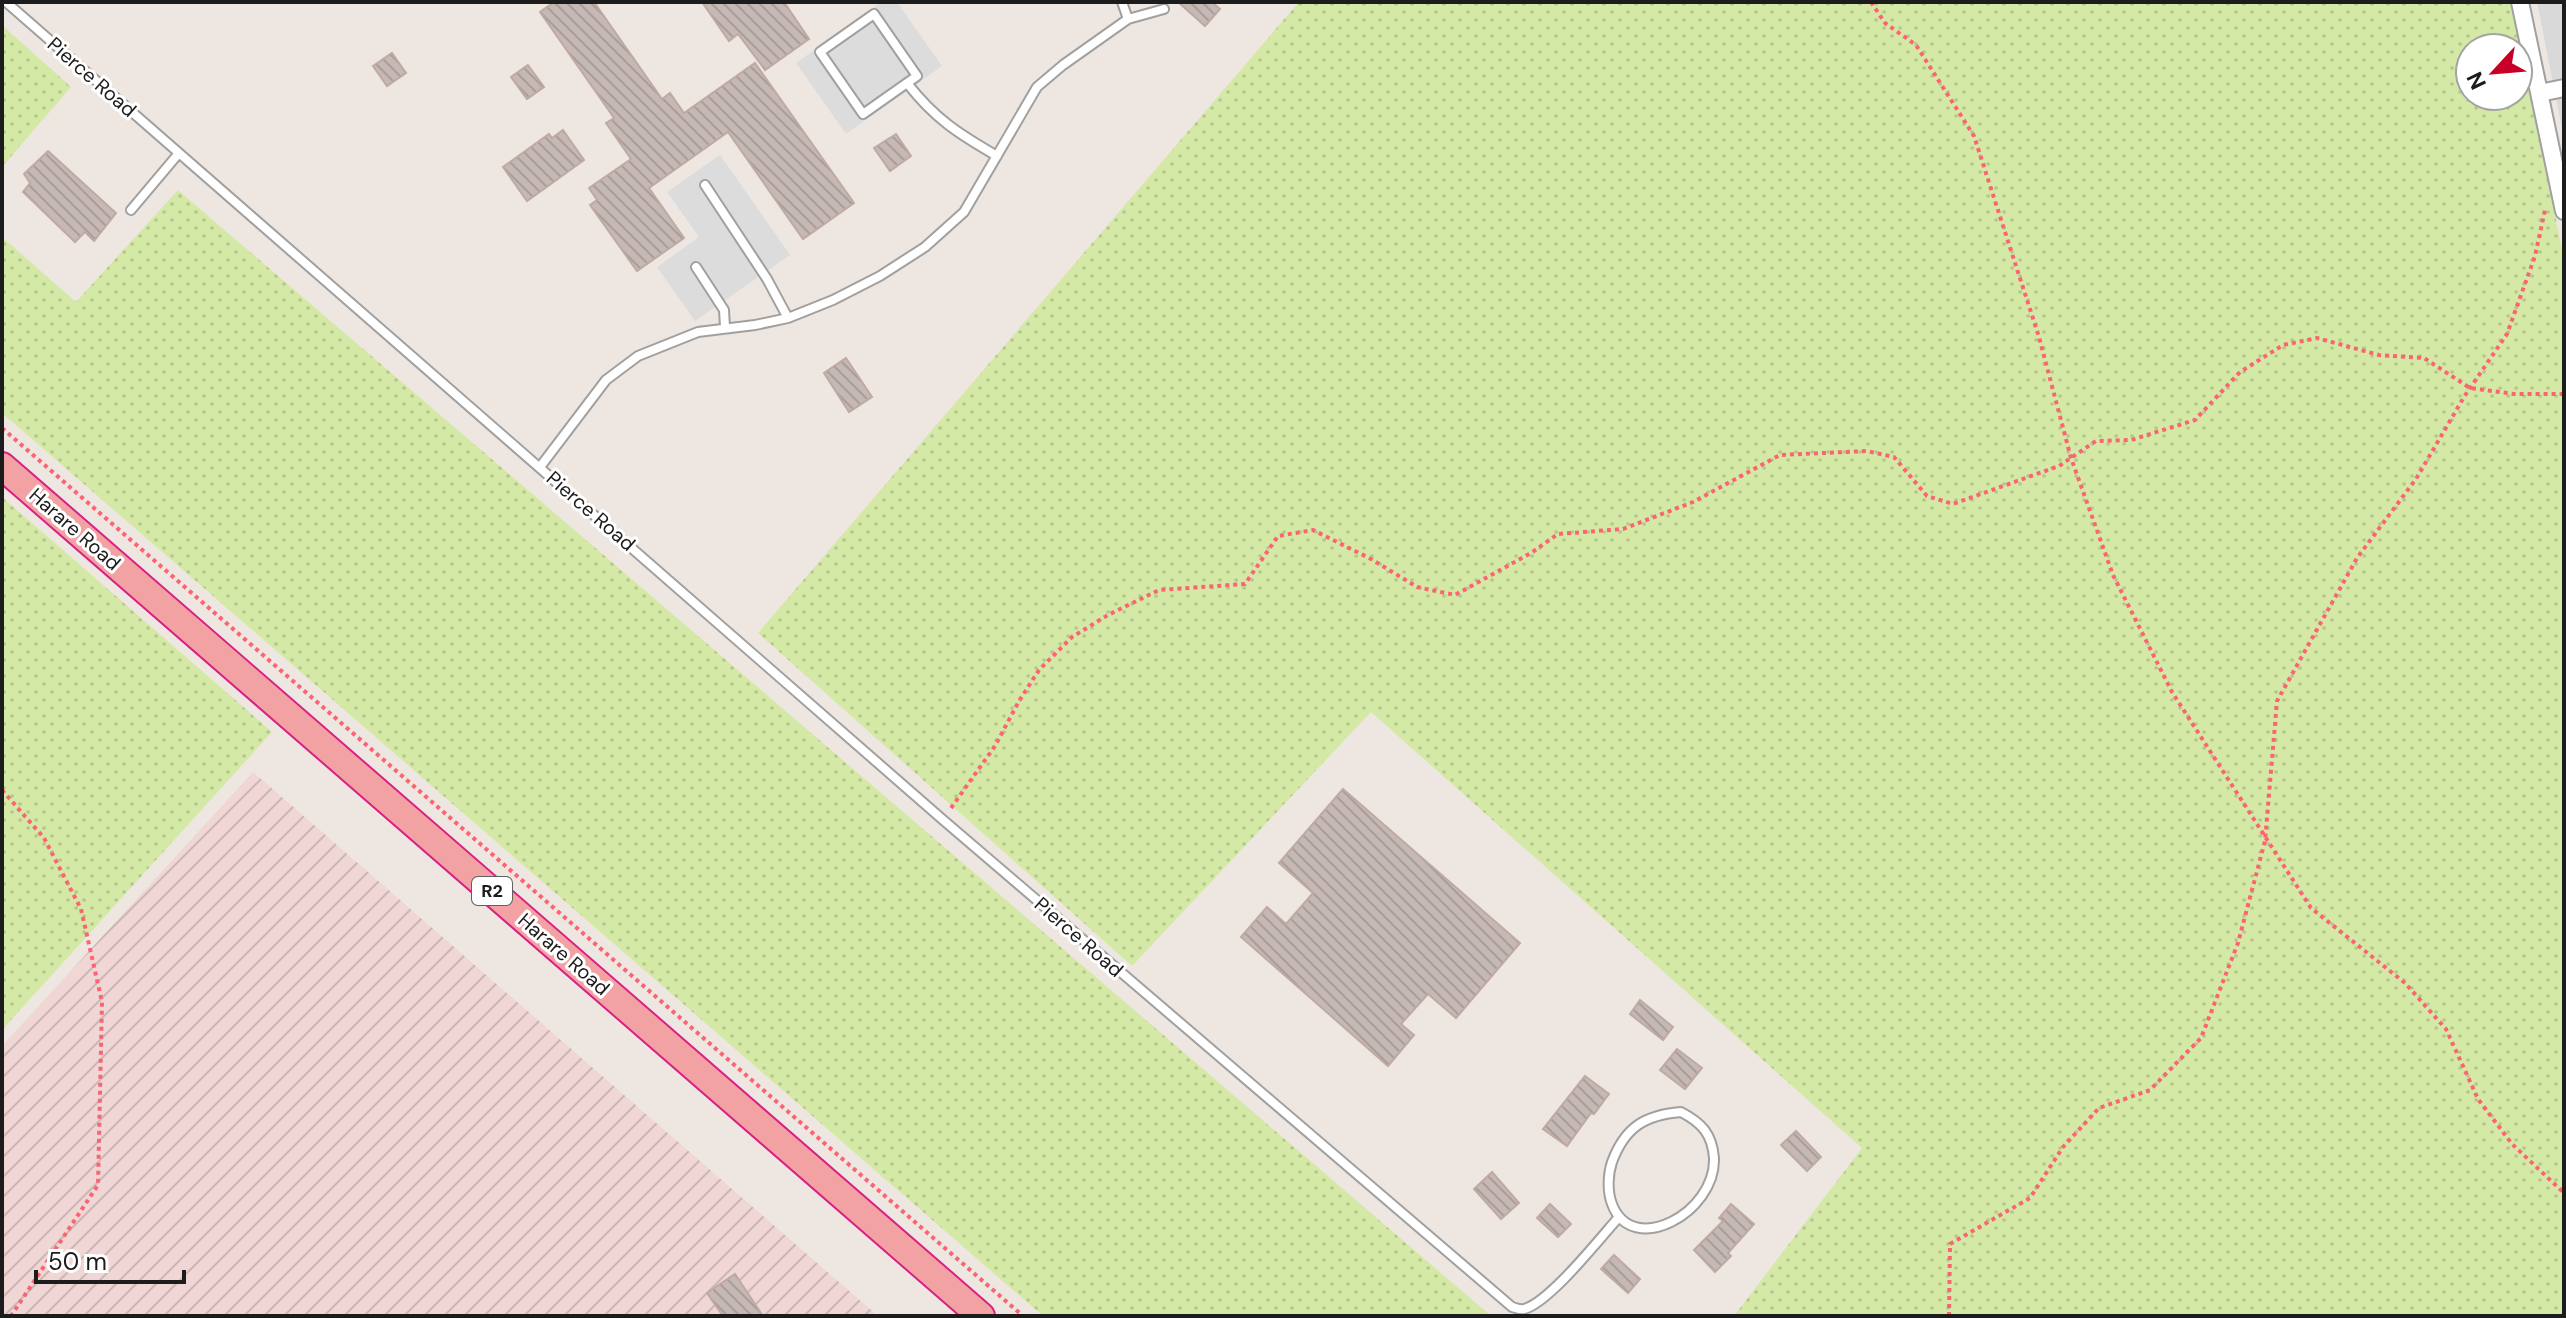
<svg xmlns="http://www.w3.org/2000/svg" width="2566" height="1318" font-family="'DM Sans',sans-serif">
	<style>
		.residential { fill: #dad9d9 }
		.military { fill: url(#military-furrows) }
		.grass { fill: url(#grass-dots); fill-rule: evenodd }
		.parking { fill: #dcdcdc }
		.building { fill: url(#building-back-hatch); stroke: #bfaaa3; stroke-width: 2 }
		.lines { fill: none; stroke-linecap: round; stroke-linejoin: round }
		.service-casing { stroke: #a0a0a0; stroke-width: 12 }
		.minor-casing { stroke: #a0a0a0; stroke-width: 20 }
		.trunk-casing { stroke: #d92185; stroke-width: 30 }
		.path { stroke: #fc6473; stroke-width: 4; stroke-dasharray: 4 4; stroke-linecap: butt }
		.service { stroke: #fff; stroke-width: 8 }
		.minor { stroke: #fff; stroke-width: 16 }
		.trunk { stroke: #f2a2a2; stroke-width: 26 }
		.labels { text-anchor: middle; dominant-baseline: central; stroke-width: 6; stroke-linejoin: round; paint-order: stroke }
		.shield { fill: #fff; stroke: #606060; stroke-width: 2 }
		.shield-label { font-size: 18px; font-weight: bold; fill: #1c1c1c }
		.street-label { font-size: 20px; fill: #1c1c1c; stroke: #fff }
	</style>
	<defs>
		<pattern id="military-furrows" width="10" height="10" patternUnits="userSpaceOnUse" patternTransform="scale(2)"><rect width="10" height="10" fill="#f0d6d4"/><path d="M-1 1l2-2M0 10L10 0M9 11l2-2" fill="none" stroke="#cdb7b5"/></pattern>
		<pattern id="grass-dots" width="8" height="8" patternUnits="userSpaceOnUse" patternTransform="scale(2)"><rect width="8" height="8" fill="#d4e9a5"/><path d="M2 2h.1M6 6h.1" fill="none" stroke="#b5c78d" stroke-width="1.8" stroke-linecap="round"/></pattern>
		<pattern id="building-back-hatch" width="6" height="6" patternUnits="userSpaceOnUse" patternTransform="scale(2)"><rect width="6" height="6" fill="#c5b8b5"/><path d="M-1 5l2 2M0 0l6 6M5-1l2 2" fill="none" stroke="#a99e9b"/></pattern>
	</defs>
	<rect width="100%" height="100%" fill="#eee7e1"/>
	<path class="residential" d="M 2537,2 L 2564,2 L 2564,139 Z"/>
	<path class="military" d="M 253,772 L 878,1316 L 2,1316 L 2,1046 Z"/>
	<path class="grass" d="M 1299,2 L 2511,2 L 2564,259 L 2564,1316 L 1734,1316 L 1862,1148 L 1371,712 L 1132,966 L 758,633 ZM 2470,48 L 2518,48 L 2518,96 L 2470,96 Z
		M 2,25 L 71,87 L 2,167 Z
		M 178,190 L 1491,1316 L 1043,1316 L 2,413 L 2,237 L 76,302 Z
		M 2,497 L 272,732 L 2,1030 Z"/>
	<path class="parking" d="M 881,2 L 897,2 L 942,66 L 846,134 L 796,63 Z
		M 720,155 L 790,255 L 695,321 L 657,267 L 699,237 L 667,192 Z"/>
	<path class="building" d="M 554,2 L 594,2 L 662,99 L 670,93 L 684,113 L 755,63 L 854,203 L 803,239 L 728,132 L 649,188 L 684,238 L 637,271 L 590,205 L 597,200 L 589,188 L 631,159 L 606,123 L 614,118 L 540,12 Z
		M 702,2 L 784,2 L 809,39 L 765,70 L 738,34 L 729,41 Z
		M 1178,2 L 1212,2 L 1220,9 L 1205,26 Z
		M 392,53 L 406,73 L 387,86 L 373,66 Z
		M 528,65 L 544,87 L 527,99 L 511,77 Z
		M 563,130 L 584,160 L 527,201 L 503,167 L 549,134 L 552,138 Z
		M 896,134 L 911,156 L 890,171 L 874,148 Z
		M 48,151 L 116,213 L 94,241 L 85,232 L 75,242 L 23,192 L 30,183 L 24,174 Z
		M 846,358 L 872,397 L 849,412 L 824,373 Z
		M 1343,789 L 1520,943 L 1456,1018 L 1428,994 L 1401,1024 L 1414,1035 L 1388,1066 L 1241,937 L 1267,907 L 1286,924 L 1313,893 L 1279,863 Z
		M 1640,1000 L 1673,1027 L 1663,1040 L 1630,1014 Z
		M 1677,1049 L 1702,1068 L 1685,1089 L 1660,1070 Z
		M 1585,1076 L 1609,1094 L 1594,1114 L 1591,1113 L 1567,1146 L 1543,1129 Z
		M 1796,1131 L 1821,1157 L 1807,1171 L 1781,1145 Z
		M 1492,1172 L 1519,1203 L 1501,1219 L 1474,1189 Z
		M 1550,1204 L 1571,1224 L 1558,1237 L 1537,1218 Z
		M 1731,1204 L 1754,1224 L 1728,1253 L 1731,1256 L 1715,1272 L 1694,1250 L 1723,1221 L 1719,1218 Z
		M 1614,1255 L 1640,1279 L 1628,1293 L 1601,1269 Z
		M 735,1274 L 763,1316 L 723,1316 L 707,1293 Z"/>
	<g class="lines">
		<defs>
			<path id="service" d="M 6,2 L 942,819 L 1512,1307 C 1516,1308 1520,1310 1524,1309 C 1549,1303 1601,1237 1619,1217
				M 1122,2 L 1128,19
				M 907,83 L 917,76 L 874,14 L 820,52 L 863,114 L 907,83 C 935,119 959,134 997,156
				M 705,185 L 767,279 L 788,318
				M 131,210 L 179,153
				M 696,267 L 724,310 L 725,327
				M 540,467 L 606,380 L 638,356 L 698,332 L 755,325 L 788,318 L 833,300 L 880,276 L 925,247 L 964,212 L 1037,87 L 1063,65 L 1128,19 L 1164,9
				M 1681,1112 C 1702,1123 1712,1134 1714,1158 C 1716,1213 1632,1258 1612,1204 C 1607,1191 1608,1174 1612,1162 C 1625,1127 1645,1115 1681,1112 Z"/>
			<path id="minor" d="M 2520,2 L 2564,211
				M 2540,93 L 2564,88"/>
			<path id="trunk" d="M 2,466 L 981,1316"/>
		</defs>
		<use href="#service" class="service-casing"/>
		<use href="#minor" class="minor-casing"/>
		<use href="#trunk" class="trunk-casing"/>
		<path class="path" d="M 1871,2 L 1885,23 L 1916,45 L 1974,136 L 2039,337 L 2071,458 L 2113,575 L 2172,692 L 2311,908 L 2405,983 L 2446,1029 L 2478,1099 L 2512,1144 L 2564,1193
			M 2,428 L 1023,1316
			M 2,790 L 44,838 L 81,909 L 102,1002 L 98,1185 L 11,1316
			M 951,808 L 995,746 L 1019,701 L 1039,670 L 1072,637 L 1108,615 L 1159,590 L 1245,584 L 1278,536 L 1313,530 L 1371,559 L 1417,587 L 1455,595 L 1531,553 L 1558,534 L 1623,529 L 1693,502 L 1780,455 L 1867,451 L 1894,457 L 1927,496 L 1953,504 L 2059,466 L 2096,441 L 2131,440 L 2195,420 L 2240,372 L 2283,345 L 2317,338 L 2379,355 L 2424,358 L 2470,388 L 2514,394 L 2564,394
			M 1949,1316 L 1950,1244 L 2030,1198 L 2063,1147 L 2099,1108 L 2150,1090 L 2201,1038 L 2238,943 L 2265,841 L 2277,701 L 2357,558 L 2416,479 L 2464,397 L 2507,334 L 2535,256 L 2545,210"/>
		<use href="#service" class="service"/>
		<use href="#minor" class="minor"/>
		<use href="#trunk" class="trunk"/>
	</g>
	<g class="labels">
		<rect class="shield" x="472" y="877" width="40" height="28" rx="6"/>
		<g class="shield-label">
			<text x="492" y="891">R2</text>
		</g>
		<g class="street-label">
			<text transform="translate(92 77) rotate(41)">Pierce Road</text>
			<text transform="translate(591 511) rotate(41)">Pierce Road</text>
			<text transform="translate(75 529) rotate(41)">Harare Road</text>
			<text transform="translate(1079 937) rotate(41)">Pierce Road</text>
			<text transform="translate(564 954) rotate(41)">Harare Road</text>
		</g>
	</g>
	<rect width="2566" height="1318" fill="none" stroke="#1c1c1c" stroke-width="8"/>
	<g transform="translate(2494 72) rotate(244)"><circle r="38" fill="#ffffff" stroke="#a4a4a4" stroke-width="2"/>
	<path d="M0-6L14 30L0 20L-14 30Z" fill="#c80028"/>
	<text y="-12" font-size="22" font-weight="bold" text-anchor="middle" fill="#1c1c1c">N</text>
	</g>
	<path d="M36 1270v12h148v-12" fill="none" stroke="#1c1c1c" stroke-width="4"/>
	<text x="48" y="1270" font-size="24" fill="#1c1c1c" stroke="#ffffff" stroke-width="6" paint-order="stroke">50 m</text>
</svg>
